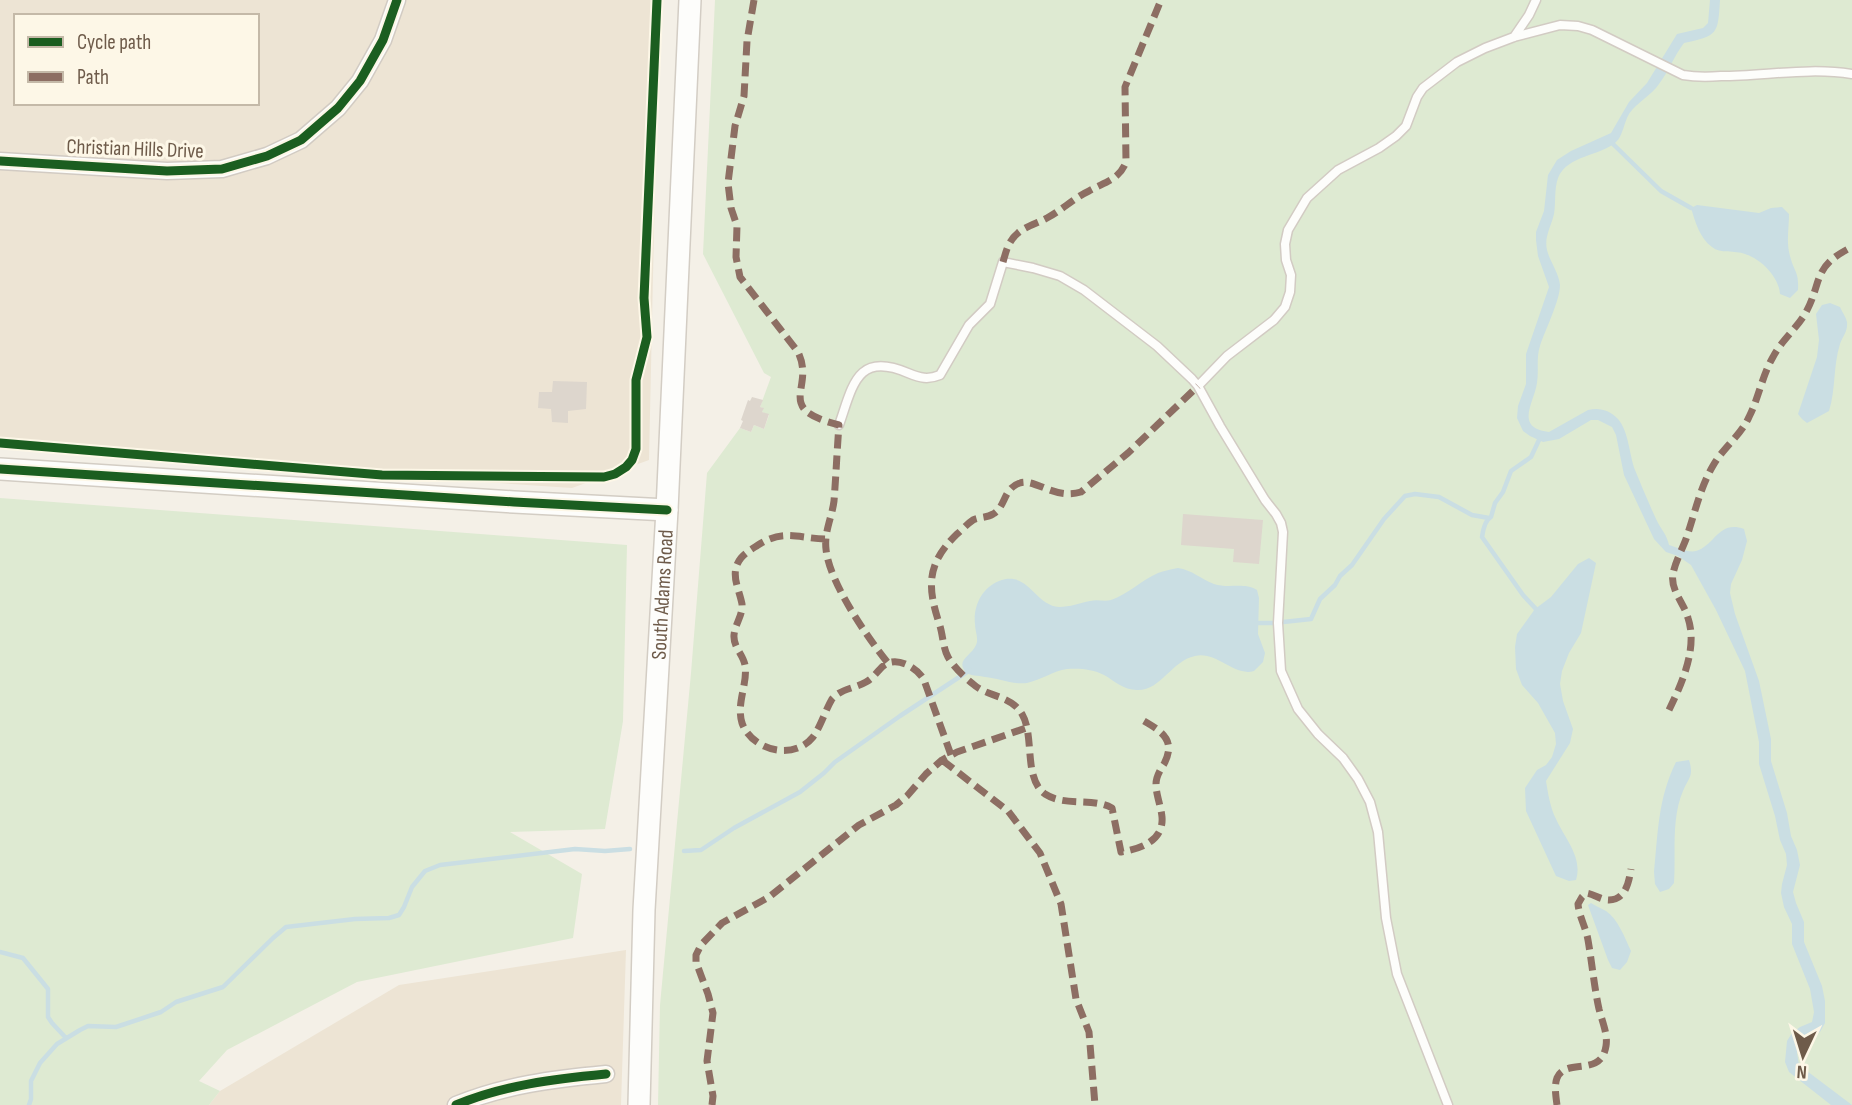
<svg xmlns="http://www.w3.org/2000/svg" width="1852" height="1105" font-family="'Sofia Sans Condensed',sans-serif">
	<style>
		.residential { fill: #ede4d4; fill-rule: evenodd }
		.green { fill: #deead2 }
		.water { fill: #cadee3 }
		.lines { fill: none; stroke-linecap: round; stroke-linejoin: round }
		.stream { stroke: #cadee3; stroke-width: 4.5 }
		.building { fill: #ddd6cd }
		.lane-casing { stroke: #d2cbc3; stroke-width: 11 }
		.street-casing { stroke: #d2cbc3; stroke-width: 19 }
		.secondary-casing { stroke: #d3cdc4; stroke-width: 24 }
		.lane { stroke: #fdfdfb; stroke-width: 8 }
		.street { stroke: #fdfdfb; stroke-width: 16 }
		.secondary { stroke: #fdfdfb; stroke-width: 21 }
		.quiet { stroke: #8d6e63; stroke-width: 7; stroke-dasharray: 14 7; stroke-linecap: butt }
		.cycleway-casing { stroke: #fdf7e7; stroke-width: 13 }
		.cycleway { stroke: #1b5e20; stroke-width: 9 }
		.labels { text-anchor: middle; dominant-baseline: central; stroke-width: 6; stroke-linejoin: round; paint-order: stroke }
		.street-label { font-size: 21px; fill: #6e5b4a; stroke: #fdf7e7 }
	</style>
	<rect width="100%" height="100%" fill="#f4f0e7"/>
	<path class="residential" d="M 0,0 L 659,0 L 649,460 L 572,488 L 0,449 ZM 16,16 L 257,16 L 257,103 L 16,103 Z
		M 626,950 L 621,1105 L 209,1105 L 220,1091 L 399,985 Z"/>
	<path class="green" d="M 715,0 L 1852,0 L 1852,1105 L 658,1105 L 660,1005 L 691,673 L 707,473 L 740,428 L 751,432 L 754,425 L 764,429 L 769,415 L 762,412 L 763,408 L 760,407 L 771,377 L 764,373 L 703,254 Z
		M 0,498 L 627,545 L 623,721 L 605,829 L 510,832 L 582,874 L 573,938 L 357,982 L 227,1050 L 199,1081 L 220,1091 L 209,1105 L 0,1105 Z"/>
	<path class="water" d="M 1710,0 L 1720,0 C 1718,34 1718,36 1684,43 C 1674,56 1669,71 1659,84 C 1651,96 1637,102 1629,114 C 1624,122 1623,136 1616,142 C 1601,156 1567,155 1558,178 C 1554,189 1556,203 1554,214 C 1551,227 1544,237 1547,250 C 1550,262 1559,273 1560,285 C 1560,301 1545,330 1540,346 C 1536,358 1539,370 1537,383 C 1534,403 1514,428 1549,432 L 1588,410 C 1599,407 1610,410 1618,419 C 1629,432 1629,454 1635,470 C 1642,487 1649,504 1657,521 C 1661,529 1667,535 1669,545 C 1676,547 1688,553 1696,551 C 1715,546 1718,520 1744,529 L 1747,541 L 1742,560 L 1731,584 L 1730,593 L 1735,614 L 1759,681 L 1771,739 L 1771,761 L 1787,813 L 1791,836 L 1797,850 L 1800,865 L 1793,892 L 1796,903 L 1804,922 L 1804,942 L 1822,986 L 1825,1001 L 1825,1023 L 1820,1032 L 1801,1042 L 1797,1053 L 1799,1065 L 1852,1105 L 1831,1105 L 1789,1072 L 1785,1062 L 1787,1041 L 1792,1033 L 1800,1027 L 1812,1022 L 1814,1012 L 1810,989 L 1792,944 L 1792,924 L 1784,907 L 1781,893 L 1782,884 L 1787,865 L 1786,854 L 1780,840 L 1775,816 L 1759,764 L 1759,742 L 1745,671 L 1716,610 L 1691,565 L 1678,556 L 1666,552 L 1654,539 L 1624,475 L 1616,435 L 1612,427 L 1598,420 L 1591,420 L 1559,439 L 1543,442 L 1530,436 L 1523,431 L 1517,418 L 1518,406 L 1526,384 L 1526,354 L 1549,287 L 1538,256 L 1536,240 L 1536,232 L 1544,211 L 1548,175 L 1557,160 L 1571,151 L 1611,133 L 1629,102 L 1647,83 L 1677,34 L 1703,28 L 1708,23 Z
		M 1697,205 L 1759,213 L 1771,208 L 1782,207 L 1789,214 C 1789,229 1786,242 1790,256 C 1794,272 1799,271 1798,290 L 1790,298 L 1780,294 C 1779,277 1761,259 1745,254 C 1735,250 1720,254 1712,247 C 1700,239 1695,221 1691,208 Z
		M 1830,303 L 1840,307 C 1842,312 1846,317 1847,322 C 1848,331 1843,336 1840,344 C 1833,366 1836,389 1829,411 L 1807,423 L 1802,419 L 1798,414 L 1817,357 L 1819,340 L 1816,314 L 1822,305 Z
		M 1589,558 L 1596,563 L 1581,633 L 1569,653 L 1562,671 L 1560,684 L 1563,701 L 1573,729 L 1570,743 L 1546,781 C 1548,793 1550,807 1556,819 C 1565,839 1583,857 1576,880 L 1569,881 L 1556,876 L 1526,811 L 1525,788 L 1537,770 L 1546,765 L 1552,757 L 1556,744 L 1555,733 L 1538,703 L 1522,685 L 1516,669 L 1515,647 L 1517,634 L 1535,609 L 1551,597 L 1578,564 Z
		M 1178,568 C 1192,570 1201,579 1214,584 C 1228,589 1244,582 1257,590 L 1259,598 L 1258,634 L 1265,653 L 1263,662 L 1254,671 C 1234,677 1217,651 1195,656 C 1171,661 1161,691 1137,690 C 1123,690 1115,681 1104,675 C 1093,669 1079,668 1067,669 C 1053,671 1041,680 1027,683 C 1013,685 998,678 985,677 C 978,675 970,677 965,671 C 956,660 972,655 976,645 C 979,639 975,631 975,624 C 973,606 982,588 999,581 C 1029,570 1034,605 1059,607 C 1070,607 1080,603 1090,601 C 1098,599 1104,602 1111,600 C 1128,594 1142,580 1158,573 C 1164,571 1171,569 1178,568 Z
		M 1689,760 C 1694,776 1689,777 1683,791 C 1671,819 1676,853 1674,883 L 1669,889 L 1660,892 L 1655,884 L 1654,872 C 1658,833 1658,798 1676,762 Z
		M 1591,903 C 1595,906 1601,908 1606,911 C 1618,919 1625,938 1631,951 L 1627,962 L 1620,970 L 1612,968 L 1608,960 L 1588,905 Z"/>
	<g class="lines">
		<path class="stream" d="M 1613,144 L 1661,191 L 1691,208
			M 1536,612 L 1536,609 L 1523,595 L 1482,537 C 1483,530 1485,520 1491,517 L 1495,503 L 1503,492 L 1511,471 L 1531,457 L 1539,440
			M 1253,623 L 1274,623 L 1311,619 L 1320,599 L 1335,585 L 1340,576 L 1352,565 L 1384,519 L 1405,496 L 1415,494 L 1439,497 L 1472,515 L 1489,518
			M 684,851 L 701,850 L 734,828 L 800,792 L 824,773 L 835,762 L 900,716 L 970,670
			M 0,952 L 23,958 L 48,989 L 48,1017 L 52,1023 L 66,1038
			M 29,1105 L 31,1099 L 31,1081 L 40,1063 L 57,1044 L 80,1030 L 88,1026 L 116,1027 L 161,1012 L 176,1002 L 223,987 L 273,938 L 286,927 L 355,919 L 389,918 L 399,915 L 404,907 L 412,887 L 425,871 L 440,865 L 575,849 L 605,851 L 630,849"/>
	</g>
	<path class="building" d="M 553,381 L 587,382 L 586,409 L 568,411 L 568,423 L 552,422 L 551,409 L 538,408 L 539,392 L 552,392 Z
		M 752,397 L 763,400 L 760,407 L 764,408 L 762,412 L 769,414 L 764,429 L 754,425 L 751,432 L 740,428 L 743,421 L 741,420 L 748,400 L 750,401 Z
		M 1183,514 L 1263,520 L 1259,564 L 1233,562 L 1234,549 L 1181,545 Z"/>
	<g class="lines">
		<defs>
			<path id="lane" d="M 1514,37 L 1529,15 L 1536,0
				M 1198,386 L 1227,356 L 1274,320 L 1285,307 L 1290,292 L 1291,275 L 1286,260 L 1285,244 L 1288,230 L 1307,198 L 1338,170 L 1379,148 L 1396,136 L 1406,126 L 1417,97 L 1423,88 L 1457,62 L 1485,48 L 1514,37 L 1560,25 L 1578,26 L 1592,30 L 1683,75 C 1695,77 1708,77 1721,76 C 1764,76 1809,67 1852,74
				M 839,425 C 853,385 857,351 908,373 C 920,378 928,380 940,375 L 969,325 L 990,304 L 1003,262 L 1033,268 L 1060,276 L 1084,290 L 1157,346 L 1192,379 L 1198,386 L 1220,426 L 1265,500 L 1276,514 L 1281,523 L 1283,532 L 1278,623 L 1281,671 L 1298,709 L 1318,734 L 1343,758 L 1358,779 L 1370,802 L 1378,832 L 1386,918 L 1397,974 L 1448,1105"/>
			<path id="street" d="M 0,161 L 167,171 L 222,169 L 267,156 L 301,140 L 338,108 L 360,81 L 383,40 L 397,0
				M 456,1105 C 504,1085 554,1079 606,1074"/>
			<g id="secondary">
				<path d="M 0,469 L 514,502 L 667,510"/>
				<path id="s1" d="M 639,1105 L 644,910 L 667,510 L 690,0"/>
			</g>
		</defs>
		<use href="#lane" class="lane-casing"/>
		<use href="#street" class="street-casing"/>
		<use href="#secondary" class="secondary-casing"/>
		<use href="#lane" class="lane"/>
		<use href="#street" class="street"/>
		<use href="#secondary" class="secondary"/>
		<path class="quiet" d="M 754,0 L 747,41 L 744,96 L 735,126 L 728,183 L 731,208 L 737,226 L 736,257 L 740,277 L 798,352 C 816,389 772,408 839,425 C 837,450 836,476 834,501 C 832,517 824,532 826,549 C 829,582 867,637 888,663
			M 1003,262 C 1006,251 1009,240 1018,233 C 1026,226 1038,223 1047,218 C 1062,210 1074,198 1089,191 C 1105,182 1119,180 1126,162 L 1125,87 L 1161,0
			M 825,539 C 797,538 783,529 758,545 C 752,549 745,553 741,558 C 729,573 739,588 742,604 C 743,615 735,624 734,635 C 733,647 743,654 745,665 C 748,684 736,703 742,723 C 752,751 794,761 813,737 C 821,726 825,711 832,699 C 842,688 854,689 866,682 C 873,678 877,672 882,667 C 895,654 918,668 924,680 L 951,755
			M 1669,710 C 1682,683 1698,648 1688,618 C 1684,603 1670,590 1673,574 C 1675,562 1682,550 1686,539 C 1695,513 1700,487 1714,464 C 1724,447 1741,435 1749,417 C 1759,397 1762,376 1773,357 C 1781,341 1796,329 1805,314 C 1823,282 1811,267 1852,247
			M 1144,721 C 1163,732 1176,741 1164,764 C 1160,770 1156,777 1156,784 C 1156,795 1161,806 1162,817 C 1164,841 1140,849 1121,852 L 1112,808 C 1092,797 1065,807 1045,794 C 1023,778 1035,736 1022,714 C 1011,695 987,697 973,684 C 964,677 953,666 948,657 C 943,648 943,636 940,626 C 927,587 926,564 957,534 C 962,530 967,524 973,520 C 979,517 987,518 993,514 C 1006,507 1003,488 1020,483 C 1035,478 1054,500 1081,492 L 1128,453 L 1198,386
			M 942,760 L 1008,811 L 1040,853 L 1061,904 L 1076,999 L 1089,1032 L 1095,1105
			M 712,1105 L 713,1096 L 707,1061 L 713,1013 L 708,994 L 696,962 L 696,955 L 701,945 L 722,923 L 769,897 L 859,825 L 896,805 L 907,796 L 926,774 L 942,760 L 957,752 L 1026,728
			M 1557,1105 C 1556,1097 1554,1086 1557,1078 C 1566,1057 1601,1078 1606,1046 C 1608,1034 1602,1021 1599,1009 C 1594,986 1592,963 1588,940 C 1586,928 1579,916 1578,904 L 1582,897 L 1586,893 C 1594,894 1601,900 1609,900 C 1626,900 1629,881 1631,869"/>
		<defs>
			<path id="cycleway" d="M 0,161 L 167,171 L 222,169 L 267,156 L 301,140 L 338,108 L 360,81 L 383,40 L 397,0
				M 0,443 L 382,475 L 604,477 L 615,474 L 626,467 L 632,460 L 636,449 L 636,380 L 647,337 L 644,298 L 657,0
				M 0,469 L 514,502 L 667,510
				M 456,1105 C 504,1085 554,1079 606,1074"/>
		</defs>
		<use href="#cycleway" class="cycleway-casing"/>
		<use href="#cycleway" class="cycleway"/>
	</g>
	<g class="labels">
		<g class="street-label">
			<text transform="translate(135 149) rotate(2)">Christian Hills Drive</text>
			<text stroke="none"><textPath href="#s1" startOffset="511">South Adams Road</textPath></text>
		</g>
	</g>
	<rect x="14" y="14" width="245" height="91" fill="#fdf7e7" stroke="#c4b9a8" stroke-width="2"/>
	<rect x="28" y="37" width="35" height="10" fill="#1b5e20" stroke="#c4b9a8" stroke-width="2"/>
	<text x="77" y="49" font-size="21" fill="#6e5b4a">Cycle path</text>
	<rect x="28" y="72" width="35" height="10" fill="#8d6e63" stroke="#c4b9a8" stroke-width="2"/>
	<text x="77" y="84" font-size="21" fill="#6e5b4a">Path</text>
	<g transform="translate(1803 1056) rotate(184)" stroke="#fdf7e7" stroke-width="5" paint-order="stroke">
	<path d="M0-5L12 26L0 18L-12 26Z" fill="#6e5b4a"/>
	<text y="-10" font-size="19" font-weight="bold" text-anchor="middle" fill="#6e5b4a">N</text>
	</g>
</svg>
